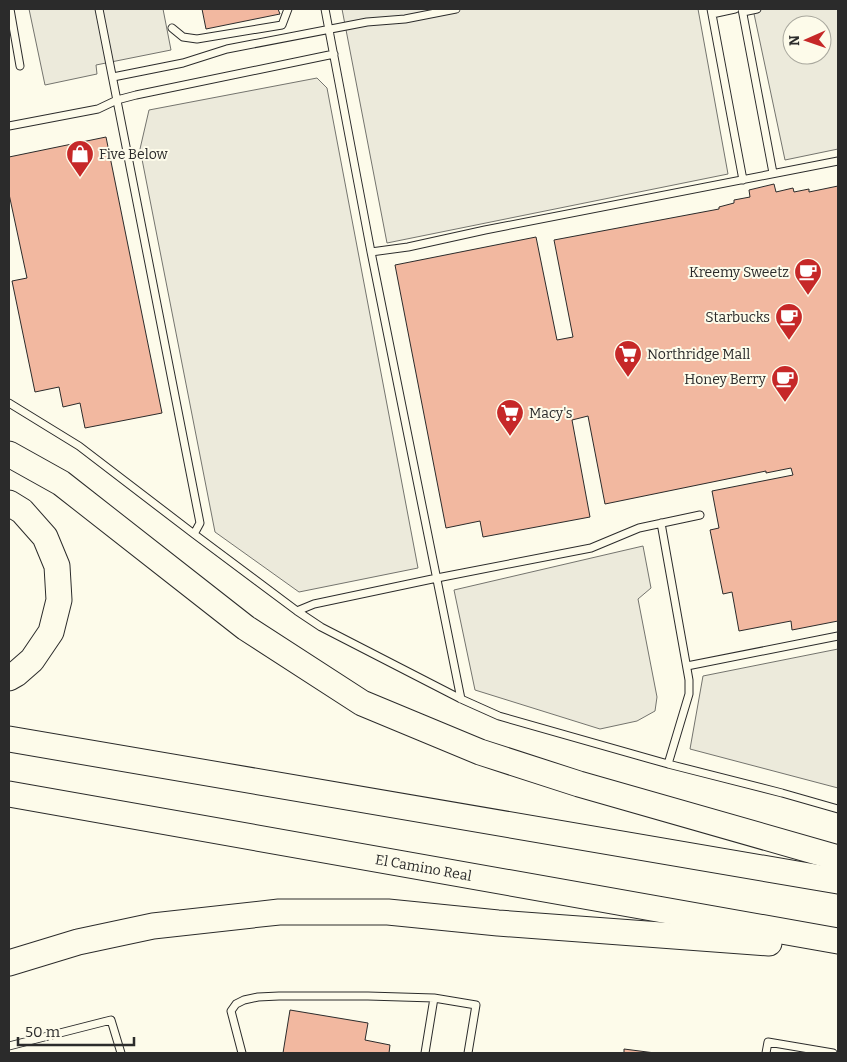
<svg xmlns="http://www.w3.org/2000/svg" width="847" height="1062" font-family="Bitter,serif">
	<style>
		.parking { fill: #eceadb; stroke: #74746e; fill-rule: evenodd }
		.building { fill: #f2b8a0; stroke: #2b2b2b }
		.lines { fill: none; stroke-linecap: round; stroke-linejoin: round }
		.service-casing { stroke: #2b2b2b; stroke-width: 9 }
		.motorway-casing { stroke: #2b2b2b; stroke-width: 27 }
		.service { stroke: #fdfbea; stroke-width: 7 }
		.motorway { stroke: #fdfbea; stroke-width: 25 }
		.labels { text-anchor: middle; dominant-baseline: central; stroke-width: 4; stroke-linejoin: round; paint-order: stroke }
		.poi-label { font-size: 14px; fill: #2b2b2b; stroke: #fdfbea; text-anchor: start }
		.street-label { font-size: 14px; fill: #2b2b2b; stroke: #fdfbea }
	</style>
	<rect width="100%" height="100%" fill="#fdfbea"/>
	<path class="parking" d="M 29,9 L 163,9 L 171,50 L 96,65 L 97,74 L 45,85 Z
		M 342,9 L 698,9 L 728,174 L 387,243 Z
		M 753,9 L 838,9 L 838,149 L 785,160 ZM 792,25 L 822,25 L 822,55 L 792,55 Z
		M 317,78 L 327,88 L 418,568 L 299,592 L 215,532 L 140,149 L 149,110 Z
		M 643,546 L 651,588 L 638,599 L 657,697 L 655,711 L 637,721 L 600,729 L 475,690 L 454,590 Z
		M 838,649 L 838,788 L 690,749 L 703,676 Z"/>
	<path class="building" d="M 202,9 L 278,9 L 280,14 L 206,29 Z
		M 106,137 L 162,413 L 85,428 L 80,403 L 63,407 L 59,387 L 35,392 L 12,281 L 27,278 L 9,194 L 9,157 Z
		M 774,184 L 776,192 L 793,188 L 794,192 L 809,189 L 809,192 L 838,186 L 838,621 L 792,630 L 791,621 L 739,631 L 732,592 L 723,594 L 710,530 L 719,528 L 712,491 L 793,475 L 791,468 L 766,473 L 766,471 L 605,504 L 588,416 L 572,420 L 590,517 L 483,537 L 480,521 L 446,528 L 395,265 L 536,237 L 557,340 L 573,337 L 554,240 L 719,209 L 719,207 L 734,203 L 734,200 L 750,197 L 749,190 Z
		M 290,1010 L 368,1023 L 365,1040 L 390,1045 L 389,1053 L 283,1053 Z
		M 624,1049 L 655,1053 L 624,1053 Z"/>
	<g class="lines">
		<defs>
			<path id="service" d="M 10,9 L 20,66
				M 99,9 L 200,523 L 194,534
				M 325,9 L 371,252 L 461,699
				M 711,9 L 743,180
				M 742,9 L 773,173
				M 743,12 L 757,9
				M 712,14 L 735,9
				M 172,28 L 183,37 L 197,39 L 282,25 L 288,9
				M 113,77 L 183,63 L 227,49 L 367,22 L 405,19 L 456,9
				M 9,126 L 98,109 L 117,100 L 136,95 L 334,54
				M 371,252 L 408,247 L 485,230 L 838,161
				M 9,403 L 79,446 L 194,534 L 297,611 L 321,627 L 461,699 L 499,716 L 668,764 L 782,793 L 838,809
				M 661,523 L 689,680 L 689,694 L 668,764
				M 297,611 L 314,604 L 437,578 L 591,548 L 639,528 L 700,515
				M 687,666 L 838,636
				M 9,1046 L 111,1020 L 121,1053
				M 242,1053 L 231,1011 L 236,1004 L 244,1000 L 258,997 L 279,996 L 368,996 L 434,998 L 476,1005 L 468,1053
				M 425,1053 L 434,998
				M 766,1053 L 768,1042 L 833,1053"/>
			<g id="motorway">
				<path d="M 9,454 L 61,483 L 246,628 L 362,703 L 480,752 L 579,784 L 838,858"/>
				<path d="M 9,503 L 22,511 L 45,537 L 57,566 L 59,600 L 51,632 L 32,660 L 16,674 L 9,678"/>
				<path d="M 9,739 L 838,881"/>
				<path id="s1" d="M 9,794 L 838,941"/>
				<path d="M 9,963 L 78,942 L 153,926 L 279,912 L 388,912 L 498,923 L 769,943"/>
			</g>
		</defs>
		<use href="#service" class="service-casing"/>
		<use href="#motorway" class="motorway-casing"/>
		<use href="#service" class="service"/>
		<use href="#motorway" class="motorway"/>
	</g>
	<defs>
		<symbol id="shop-pin" viewBox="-11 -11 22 30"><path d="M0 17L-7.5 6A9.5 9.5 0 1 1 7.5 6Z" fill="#c62828" stroke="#fdfbea"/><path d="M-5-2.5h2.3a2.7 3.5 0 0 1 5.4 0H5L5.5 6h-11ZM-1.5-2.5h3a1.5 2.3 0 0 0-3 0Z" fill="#fff"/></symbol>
		<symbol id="cafe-pin" viewBox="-11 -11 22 30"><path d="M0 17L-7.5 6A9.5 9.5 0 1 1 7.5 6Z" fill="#c62828" stroke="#fdfbea"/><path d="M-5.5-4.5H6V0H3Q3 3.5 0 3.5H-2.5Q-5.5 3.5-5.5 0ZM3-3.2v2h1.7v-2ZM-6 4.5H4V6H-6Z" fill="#fff"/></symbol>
		<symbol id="supermarket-pin" viewBox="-11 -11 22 30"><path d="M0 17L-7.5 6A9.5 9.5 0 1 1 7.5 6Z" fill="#c62828" stroke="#fdfbea"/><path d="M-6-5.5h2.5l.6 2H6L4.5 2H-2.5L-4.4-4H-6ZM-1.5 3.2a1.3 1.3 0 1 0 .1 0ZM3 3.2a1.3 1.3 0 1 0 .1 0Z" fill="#fff"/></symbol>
	</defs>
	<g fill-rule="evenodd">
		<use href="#shop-pin" x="64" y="138" width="32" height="43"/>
		<use href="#cafe-pin" x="792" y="256" width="32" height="43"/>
		<use href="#cafe-pin" x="773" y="301" width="32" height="43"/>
		<use href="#supermarket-pin" x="612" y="338" width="32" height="43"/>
		<use href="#cafe-pin" x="769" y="363" width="32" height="43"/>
		<use href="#supermarket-pin" x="494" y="397" width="32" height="43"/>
	</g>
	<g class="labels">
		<g class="poi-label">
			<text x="99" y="154">Five Below</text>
			<text x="789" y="272" text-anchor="end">Kreemy Sweetz</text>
			<text x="770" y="317" text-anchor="end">Starbucks</text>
			<text x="647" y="354">Northridge Mall</text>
			<text x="766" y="379" text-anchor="end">Honey Berry</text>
			<text x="529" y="413">Macy's</text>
		</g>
		<g class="street-label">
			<text stroke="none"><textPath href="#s1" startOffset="421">El Camino Real</textPath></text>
		</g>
	</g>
	<rect width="847" height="1062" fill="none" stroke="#2b2b2b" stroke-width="20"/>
	<g transform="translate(807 40) rotate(268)"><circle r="24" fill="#fdfbea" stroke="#a9a89e"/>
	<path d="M0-4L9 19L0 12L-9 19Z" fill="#c62828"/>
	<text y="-8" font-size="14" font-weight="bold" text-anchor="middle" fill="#2b2b2b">N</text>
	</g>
	<path d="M18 1037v8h116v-8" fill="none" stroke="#2b2b2b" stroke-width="2.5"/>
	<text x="25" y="1037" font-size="15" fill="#2b2b2b" stroke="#fdfbea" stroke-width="4" paint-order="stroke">50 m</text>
</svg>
